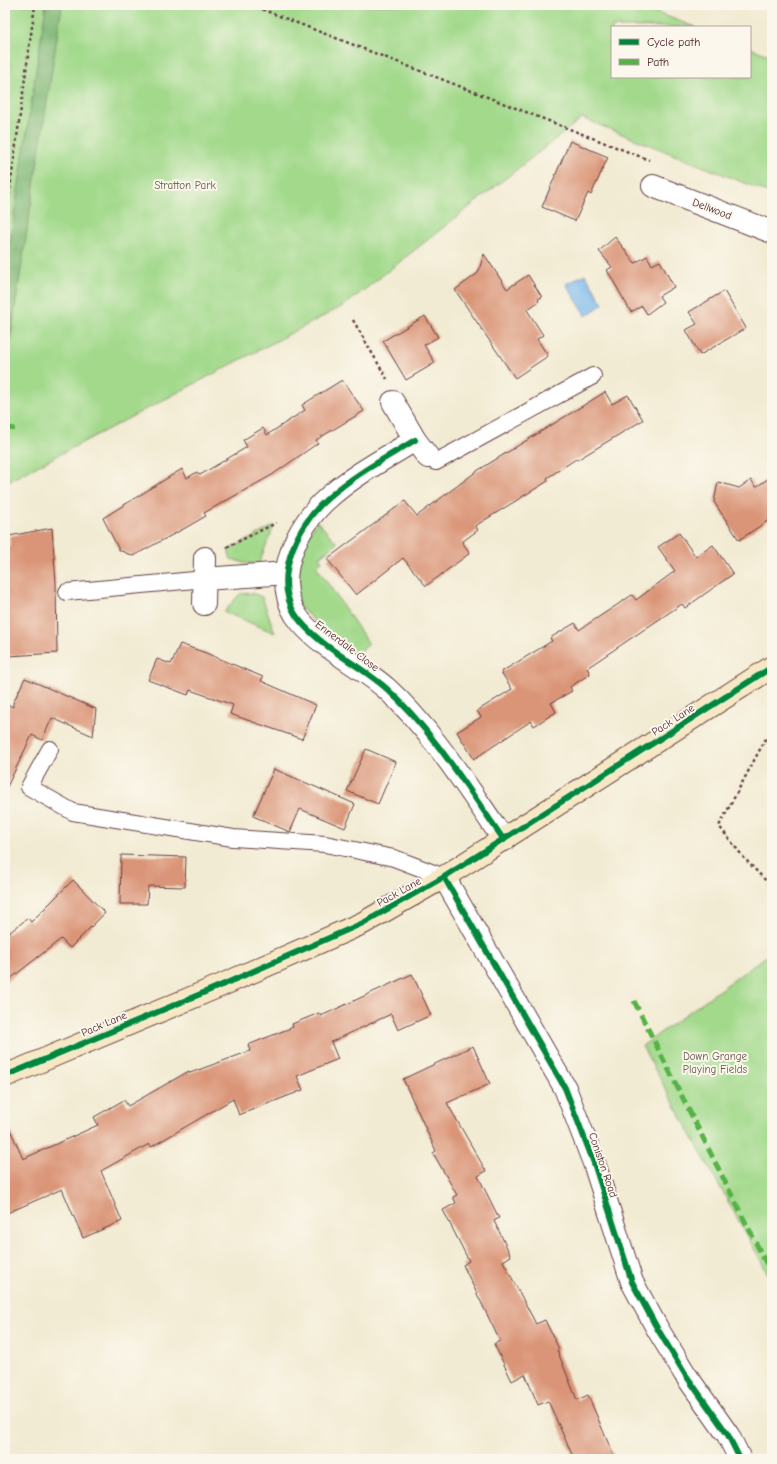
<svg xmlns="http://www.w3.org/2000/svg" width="777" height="1464" font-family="'Comic Neue',sans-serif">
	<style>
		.green { fill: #a2d98b; stroke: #767c5b }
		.forest { fill: #81b977; stroke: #666c51 }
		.water { fill: #77b7eb; stroke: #606b8b }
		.building { fill: #da9477 }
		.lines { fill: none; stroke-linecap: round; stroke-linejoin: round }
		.lane-casing { stroke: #633e44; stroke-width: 18 }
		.street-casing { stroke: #633e44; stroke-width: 24 }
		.secondary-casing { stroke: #633e44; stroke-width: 24 }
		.path { stroke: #633e44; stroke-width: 2.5; stroke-dasharray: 3 3; stroke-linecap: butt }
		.lane { stroke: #fff; stroke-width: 16 }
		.street { stroke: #fff; stroke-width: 22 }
		.secondary { stroke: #f7e8c3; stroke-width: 22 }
		.quiet { stroke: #57b146; stroke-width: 5; stroke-dasharray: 10 5; stroke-linecap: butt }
		.cycleway-casing { stroke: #fbf7ec; stroke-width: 8 }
		.cycleway { stroke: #00873e; stroke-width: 6 }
		.labels { text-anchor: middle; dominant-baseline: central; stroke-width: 4; stroke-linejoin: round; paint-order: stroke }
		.park-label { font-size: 11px; fill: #645748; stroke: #fbf7ec }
		.street-label { font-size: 11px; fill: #4a1f2b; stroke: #fbf7ec }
	</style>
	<rect width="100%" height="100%" fill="#fbf7ec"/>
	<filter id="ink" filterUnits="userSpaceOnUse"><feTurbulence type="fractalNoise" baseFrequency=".025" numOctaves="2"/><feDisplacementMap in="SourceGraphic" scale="8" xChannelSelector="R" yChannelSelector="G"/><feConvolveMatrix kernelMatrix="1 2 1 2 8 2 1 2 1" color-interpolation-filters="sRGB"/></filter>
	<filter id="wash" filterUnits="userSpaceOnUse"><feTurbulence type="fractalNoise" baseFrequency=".012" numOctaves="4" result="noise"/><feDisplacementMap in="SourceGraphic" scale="16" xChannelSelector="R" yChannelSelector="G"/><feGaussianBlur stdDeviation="0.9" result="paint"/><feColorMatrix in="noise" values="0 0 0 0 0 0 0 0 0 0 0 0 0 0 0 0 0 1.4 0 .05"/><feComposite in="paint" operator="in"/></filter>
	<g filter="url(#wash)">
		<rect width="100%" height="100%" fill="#f2ebd3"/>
		<path class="green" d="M 5,5 L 637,5 L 695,27 L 612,27 L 612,77 L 750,77 L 750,48 L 772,56 L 772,194 L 582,118 L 345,305 L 5,483 Z
			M 317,521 L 337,543 L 319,557 L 322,561 L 316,566 L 369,644 L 353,658 L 297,604 L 294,560 Z
			M 274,526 L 259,563 L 248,564 L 231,559 L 228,550 Z
			M 252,593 L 262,597 L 275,633 L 224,612 L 240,594 Z
			M 772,952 L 772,1281 L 642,1046 Z"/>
		<path class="forest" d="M 46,5 L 62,5 L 5,373 L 5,276 Z"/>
		<path class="water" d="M 585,274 L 603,304 L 586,316 L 566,284 Z"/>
		<g id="blocks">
			<path class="building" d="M 570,141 L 608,157 L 591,195 L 588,193 L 575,221 L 542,207 Z
				M 615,237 L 635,263 L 647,256 L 652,265 L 660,261 L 674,287 L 659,296 L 663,302 L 647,314 L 642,306 L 631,312 L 607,270 L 612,267 L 599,251 Z
				M 484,254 L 507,289 L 528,275 L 542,297 L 538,299 L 539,301 L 527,310 L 543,335 L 537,339 L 548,356 L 515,378 L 455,290 L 478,273 Z
				M 724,291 L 746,328 L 700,355 L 686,330 L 697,324 L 689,312 Z
				M 425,316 L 438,337 L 424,345 L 435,363 L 406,380 L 383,341 Z
				M 342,380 L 364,411 L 316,440 L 318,443 L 272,475 L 204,513 L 206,516 L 187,527 L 133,556 L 119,550 L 103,518 L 182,469 L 187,478 L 197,472 L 200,475 L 247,447 L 243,440 L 263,428 L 267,435 L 305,410 L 302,405 Z
				M 605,392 L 612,404 L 628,395 L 643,420 L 577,460 L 576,459 L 547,478 L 548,481 L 475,526 L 478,530 L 462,542 L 470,553 L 426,586 L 403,558 L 356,595 L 327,559 L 405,501 L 417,516 L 477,471 Z
				M 772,476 L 772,518 L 739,540 L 714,502 L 718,482 L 739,488 L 751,480 L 756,487 Z
				M 52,528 L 56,583 L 57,653 L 9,656 L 5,619 L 5,547 L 10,547 L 9,536 Z
				M 679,533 L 696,557 L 713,545 L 733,574 L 685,608 L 682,604 L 587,668 L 590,674 L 570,687 L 572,691 L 551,703 L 556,712 L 534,726 L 531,721 L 474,759 L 457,732 L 481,717 L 477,711 L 512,689 L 501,672 L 552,641 L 550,638 L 575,623 L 579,630 L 632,595 L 636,600 L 675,571 L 658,547 Z
				M 180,644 L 206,653 L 263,677 L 261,681 L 316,705 L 302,739 L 230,714 L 233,705 L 190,690 L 188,695 L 148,680 L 157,659 L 171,664 Z
				M 25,678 L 96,709 L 93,736 L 52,718 L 42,740 L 32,735 L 5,791 L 5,703 L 13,707 L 13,703 Z
				M 366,749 L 396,762 L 378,804 L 347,791 Z
				M 274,769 L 355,804 L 345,828 L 300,809 L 290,832 L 253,816 Z
				M 121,855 L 186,857 L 185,887 L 148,886 L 147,904 L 120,904 Z
				M 73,880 L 105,913 L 70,948 L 61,939 L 5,983 L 5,936 L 28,918 L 31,922 Z
				M 412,974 L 431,1015 L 398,1030 L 391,1014 L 331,1042 L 338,1059 L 297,1076 L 303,1090 L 239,1115 L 233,1099 L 151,1147 L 149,1144 L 101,1171 L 122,1221 L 83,1238 L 62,1189 L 5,1214 L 5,1118 L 23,1159 L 98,1125 L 94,1117 L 124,1100 L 128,1106 L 189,1071 L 190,1073 L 250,1051 L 248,1045 L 293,1027 L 292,1024 L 319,1013 L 321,1016 Z
				M 473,1046 L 490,1084 L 447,1103 L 486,1171 L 478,1176 L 499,1218 L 494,1221 L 511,1256 L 503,1261 L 536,1324 L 545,1320 L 559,1349 L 557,1350 L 577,1400 L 588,1395 L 615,1459 L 574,1459 L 548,1401 L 538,1405 L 525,1374 L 512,1381 L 494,1344 L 500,1341 L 463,1265 L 469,1261 L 443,1210 L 456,1203 L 453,1197 L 457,1195 L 433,1153 L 436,1151 L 403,1079 Z"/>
		</g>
	</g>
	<g filter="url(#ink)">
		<use href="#blocks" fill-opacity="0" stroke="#633e44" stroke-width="1"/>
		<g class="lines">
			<defs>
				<path id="lane" d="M 428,457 L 436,462 L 593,376
					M 67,592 L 205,579
					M 50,749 L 29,787 L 73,812 L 233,838 L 325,844 L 394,858 L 444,877"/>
				<path id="street" d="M 653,186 L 772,232
					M 393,402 L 415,440 L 428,457
					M 415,440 C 386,458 355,474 329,497 C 296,525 268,584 301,622 C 325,650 360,665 387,689 C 432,730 469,790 504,840
					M 205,579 L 286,573
					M 204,604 L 205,558
					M 444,877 L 565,1088 L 594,1163 L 632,1282 L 657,1328 L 685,1374 L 728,1435 L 740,1459"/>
				<path id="secondary" d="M 5,1076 L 222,985 L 363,923 L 444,877 L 772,667"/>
			</defs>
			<use href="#lane" class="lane-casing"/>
			<use href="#street" class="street-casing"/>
			<use href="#secondary" class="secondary-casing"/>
			<path class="path" d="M 251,5 L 649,160
				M 5,225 L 35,5
				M 353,320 L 387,379
				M 227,547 L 276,523
				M 772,736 L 765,740 L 719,826 L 744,858 L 772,887"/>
			<use href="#lane" class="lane"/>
			<use href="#street" class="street"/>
			<use href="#secondary" class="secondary"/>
			<path class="quiet" d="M 5,428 L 19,429
				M 634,1001 L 772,1275"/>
			<defs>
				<path id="cycleway" d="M 415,440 C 386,458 355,474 329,497 C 296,525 268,584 301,622 C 325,650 360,665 387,689 C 432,730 469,790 504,840
					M 444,877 L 565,1088 L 594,1163 L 632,1282 L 657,1328 L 685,1374 L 728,1435 L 740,1459
					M 5,1076 L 222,985 L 363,923 L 444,877 L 772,667"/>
			</defs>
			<use href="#cycleway" class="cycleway-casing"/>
			<use href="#cycleway" class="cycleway"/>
		</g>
	</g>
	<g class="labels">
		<g class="park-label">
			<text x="185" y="185">Stratton Park</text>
			<text x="715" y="1056">Down Grange<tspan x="715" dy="13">Playing Fields</tspan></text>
		</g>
		<g class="street-label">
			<text transform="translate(712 209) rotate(21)">Dellwood</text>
			<text transform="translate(347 646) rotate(37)">Ennerdale Close</text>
			<text transform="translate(673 720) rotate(-33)">Pack Lane</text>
			<text transform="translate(399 892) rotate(-29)">Pack Lane</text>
			<text transform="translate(104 1024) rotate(-23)">Pack Lane</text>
			<text transform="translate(603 1165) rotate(71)">Coniston Road</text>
		</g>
	</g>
	<rect width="777" height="1464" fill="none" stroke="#fbf7ec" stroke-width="20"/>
	<rect x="611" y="26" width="140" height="52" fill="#fbf7ec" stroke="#b4a19f"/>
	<rect x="619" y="39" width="20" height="6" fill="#00873e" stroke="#b4a19f"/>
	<text x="647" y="46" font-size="12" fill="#4a1f2b">Cycle path</text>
	<rect x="619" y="59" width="20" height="6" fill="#57b146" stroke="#b4a19f"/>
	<text x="647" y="66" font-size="12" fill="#4a1f2b">Path</text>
</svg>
